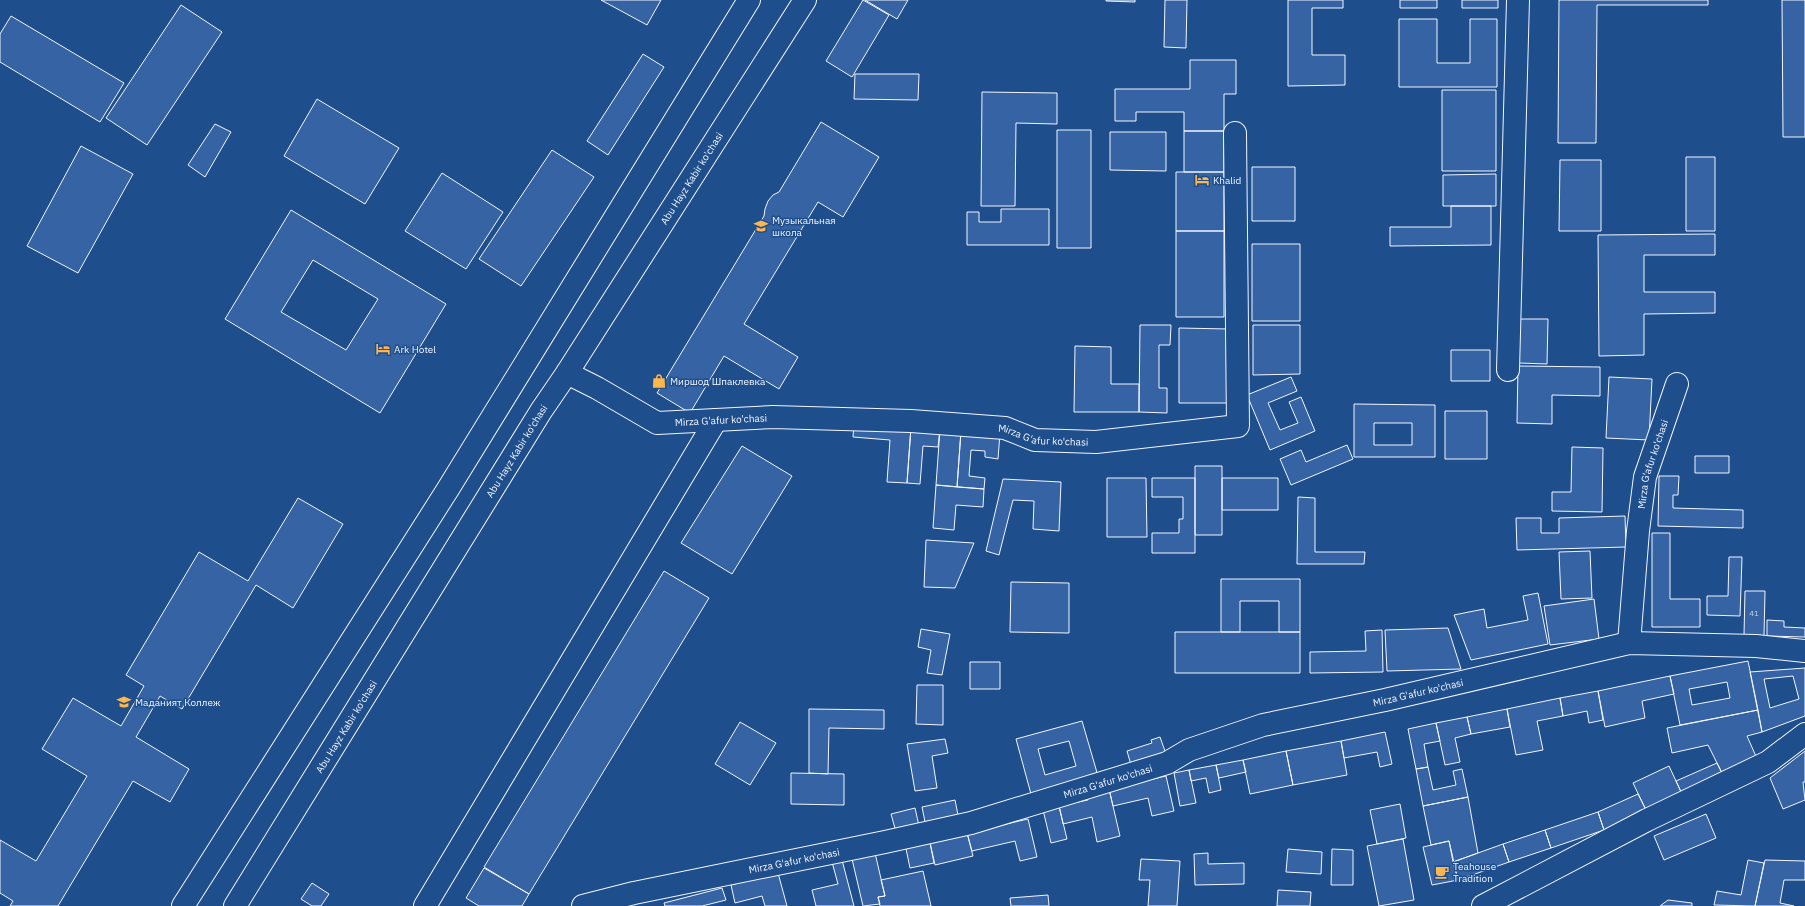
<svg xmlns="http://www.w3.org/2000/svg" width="1805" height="906" font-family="'IBM Plex Sans',sans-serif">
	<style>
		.building { fill: #3563a3; stroke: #f2f6ff; fill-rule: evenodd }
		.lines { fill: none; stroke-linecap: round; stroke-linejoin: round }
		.street-casing { stroke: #f2f6ff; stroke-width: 24 }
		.primary-casing { stroke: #f2f6ff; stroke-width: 24 }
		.street { stroke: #1f4e8c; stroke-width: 22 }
		.primary { stroke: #1f4e8c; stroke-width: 22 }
		.labels { text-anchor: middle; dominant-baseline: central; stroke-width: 3; stroke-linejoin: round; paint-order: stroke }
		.number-label { font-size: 8px; fill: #c3d1e8 }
		.street-label { font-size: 10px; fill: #f2f6ff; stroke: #1f4e8c }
		.poi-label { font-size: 10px; fill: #f2f6ff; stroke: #1f4e8c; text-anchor: start }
	</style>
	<rect width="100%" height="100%" fill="#1f4e8c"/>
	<path class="building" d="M 601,0 L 661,0 L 647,25 Z
		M 863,0 L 889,15 L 852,77 L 826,61 Z
		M 865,0 L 908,0 L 897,19 Z
		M 1106,0 L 1135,0 L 1135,2 L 1106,1 Z
		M 1165,0 L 1187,0 L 1186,48 L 1164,47 Z
		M 1288,0 L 1343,0 L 1343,8 L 1312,8 L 1312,55 L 1345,55 L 1345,85 L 1288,86 Z
		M 1400,0 L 1437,0 L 1437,8 L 1400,8 Z
		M 1462,0 L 1498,0 L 1498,8 L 1462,8 Z
		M 1559,0 L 1708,0 L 1708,5 L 1597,5 L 1596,143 L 1558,143 Z
		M 1782,0 L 1805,0 L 1805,137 L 1783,137 Z
		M 181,5 L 222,32 L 147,145 L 106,118 Z
		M 11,16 L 124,83 L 100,122 L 0,62 L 0,34 Z
		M 1399,19 L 1437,19 L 1437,63 L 1470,63 L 1470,19 L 1497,19 L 1497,87 L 1399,87 Z
		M 643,54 L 664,67 L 608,155 L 587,141 Z
		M 1190,60 L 1236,60 L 1236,94 L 1224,94 L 1224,131 L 1184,131 L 1184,112 L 1136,112 L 1136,121 L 1115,121 L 1115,89 L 1190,89 Z
		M 855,74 L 919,74 L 918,100 L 854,99 Z
		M 1442,90 L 1496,90 L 1496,171 L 1442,171 Z
		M 982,92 L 1057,93 L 1057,124 L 1016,123 L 1015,206 L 981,206 Z
		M 317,99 L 399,148 L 365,204 L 284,156 Z
		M 821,122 L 879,157 L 843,217 L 818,202 L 744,324 L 798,357 L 779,389 L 724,356 L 690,413 L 657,393 L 764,216 L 765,209 L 768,201 L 773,195 L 779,192 Z
		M 215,124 L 231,132 L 205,177 L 188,165 Z
		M 1057,130 L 1091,130 L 1091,248 L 1057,248 Z
		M 1184,131 L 1224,131 L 1224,172 L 1184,172 Z
		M 1110,132 L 1166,132 L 1166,171 L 1110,170 Z
		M 81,146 L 133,174 L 78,273 L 27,246 Z
		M 552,150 L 594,177 L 521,286 L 479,259 Z
		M 1686,157 L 1715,157 L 1715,231 L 1686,231 Z
		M 1560,160 L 1601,160 L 1601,231 L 1559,231 Z
		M 1252,167 L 1295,167 L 1295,221 L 1252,221 Z
		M 1176,172 L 1224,172 L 1224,231 L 1176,231 Z
		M 442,173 L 503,212 L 466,269 L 405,231 Z
		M 1496,174 L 1496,206 L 1443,206 L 1443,175 Z
		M 1451,206 L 1491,206 L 1491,245 L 1390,246 L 1390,227 L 1451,227 Z
		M 1001,209 L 1049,209 L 1049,245 L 967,245 L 967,212 L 979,212 L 979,222 L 1001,222 Z
		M 291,210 L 446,304 L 380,413 L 225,319 ZM 313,260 L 378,299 L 346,350 L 281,312 Z
		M 1176,231 L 1224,231 L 1224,317 L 1176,317 Z
		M 1715,234 L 1715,255 L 1644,255 L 1644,292 L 1715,292 L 1715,313 L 1644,314 L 1644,355 L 1599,356 L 1598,235 Z
		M 1252,244 L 1300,244 L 1300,321 L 1252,321 Z
		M 1520,319 L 1548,319 L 1547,364 L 1519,363 Z
		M 1140,325 L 1171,325 L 1170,345 L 1159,345 L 1159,388 L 1167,388 L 1167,413 L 1139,412 Z
		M 1253,325 L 1300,325 L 1300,374 L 1253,375 Z
		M 1179,328 L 1229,329 L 1229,403 L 1179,403 Z
		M 1075,346 L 1111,347 L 1111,384 L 1139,384 L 1139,412 L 1074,412 Z
		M 1451,350 L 1490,350 L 1490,381 L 1451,381 Z
		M 1518,366 L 1600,367 L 1600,396 L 1552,395 L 1552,424 L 1517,423 Z
		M 1291,377 L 1297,391 L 1268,403 L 1280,430 L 1298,423 L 1289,402 L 1301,397 L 1315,431 L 1270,450 L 1247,395 Z
		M 1609,377 L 1652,379 L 1649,440 L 1606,438 Z
		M 1354,404 L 1435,405 L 1435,457 L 1354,457 ZM 1374,423 L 1412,423 L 1412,445 L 1374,445 Z
		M 1445,411 L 1487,411 L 1487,459 L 1445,459 Z
		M 854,423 L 911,427 L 907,483 L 887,482 L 890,440 L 853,437 Z
		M 911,427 L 940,429 L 938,447 L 923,446 L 920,484 L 907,483 Z
		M 940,429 L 961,431 L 957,487 L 936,485 Z
		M 961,431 L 1000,433 L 998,459 L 985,457 L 985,451 L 971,450 L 969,476 L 985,478 L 984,489 L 957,487 Z
		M 1347,445 L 1353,459 L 1291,485 L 1280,459 L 1301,450 L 1306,462 Z
		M 742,446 L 792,476 L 732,574 L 681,543 Z
		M 1572,447 L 1603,448 L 1602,512 L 1552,511 L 1552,492 L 1571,492 Z
		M 1695,456 L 1729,456 L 1729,473 L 1695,473 Z
		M 1195,466 L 1222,466 L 1222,535 L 1195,535 Z
		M 1659,476 L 1679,476 L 1678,495 L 1673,495 L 1673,508 L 1743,510 L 1743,528 L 1658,526 Z
		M 1107,478 L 1146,478 L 1147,537 L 1107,537 Z
		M 1152,478 L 1195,478 L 1195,553 L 1152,553 L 1152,533 L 1179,533 L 1179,519 L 1183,519 L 1183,497 L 1152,497 Z
		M 1222,478 L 1278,478 L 1278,510 L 1222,510 Z
		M 1003,479 L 1061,482 L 1059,531 L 1033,529 L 1034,501 L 1013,500 L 999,555 L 986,551 Z
		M 936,485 L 984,489 L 983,507 L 956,505 L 954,530 L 933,528 Z
		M 1298,497 L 1315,498 L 1315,552 L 1365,552 L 1364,564 L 1297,564 Z
		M 298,498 L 343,524 L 293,608 L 256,585 L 182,709 L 160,696 L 136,737 L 189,769 L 170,802 L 133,781 L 58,906 L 10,906 L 13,901 L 0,893 L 0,840 L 36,861 L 87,776 L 42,749 L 73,698 L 121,726 L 144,686 L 126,675 L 199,552 L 248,581 Z
		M 1625,516 L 1626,547 L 1517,550 L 1516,518 L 1541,518 L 1541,533 L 1559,533 L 1559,518 Z
		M 1652,533 L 1670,533 L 1670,599 L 1700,599 L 1700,627 L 1652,627 Z
		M 926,540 L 974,543 L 955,588 L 924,587 Z
		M 1590,551 L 1592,598 L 1561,599 L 1559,552 Z
		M 1729,557 L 1742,557 L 1740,616 L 1707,615 L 1707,596 L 1728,596 Z
		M 664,571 L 709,598 L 529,894 L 484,867 Z
		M 1221,579 L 1300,579 L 1300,632 L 1279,632 L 1279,601 L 1240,601 L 1240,632 L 1221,632 Z
		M 1011,582 L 1069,583 L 1069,633 L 1010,632 Z
		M 1745,591 L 1765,591 L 1764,636 L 1744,635 Z
		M 1538,593 L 1548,644 L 1471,660 L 1454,615 L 1484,609 L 1487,628 L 1528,620 L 1523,596 Z
		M 1594,599 L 1599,639 L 1550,645 L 1544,606 Z
		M 1767,620 L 1784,621 L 1784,627 L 1805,628 L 1805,637 L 1767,636 Z
		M 1448,628 L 1461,669 L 1387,671 L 1385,630 Z
		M 921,629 L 950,634 L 942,675 L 927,673 L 931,650 L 918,647 Z
		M 1382,630 L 1383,672 L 1310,673 L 1310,652 L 1366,651 L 1365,631 Z
		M 1175,632 L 1300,632 L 1300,673 L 1175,673 Z
		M 1748,661 L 1758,710 L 1680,725 L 1670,676 ZM 1727,682 L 1730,698 L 1692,705 L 1689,689 Z
		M 970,662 L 1000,662 L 1000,689 L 970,689 Z
		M 1805,668 L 1805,716 L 1762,732 L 1750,672 ZM 1793,676 L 1799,699 L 1770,708 L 1764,679 Z
		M 1670,676 L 1674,694 L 1642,701 L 1645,718 L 1605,727 L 1598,691 Z
		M 917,685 L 943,685 L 943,725 L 916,724 Z
		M 1598,691 L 1603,720 L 1589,723 L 1587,711 L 1563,716 L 1560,698 Z
		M 1560,698 L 1563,716 L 1537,721 L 1543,750 L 1516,755 L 1507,709 Z
		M 809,709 L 884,710 L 884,729 L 829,728 L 828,774 L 809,773 Z
		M 1507,709 L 1510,727 L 1471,734 L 1467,717 Z
		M 1758,710 L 1762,732 L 1747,736 L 1758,761 L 1723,775 L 1708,745 L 1672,753 L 1667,728 Z
		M 1467,717 L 1471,734 L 1455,738 L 1460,762 L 1445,765 L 1436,723 Z
		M 1082,721 L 1098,776 L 1031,794 L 1016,739 ZM 1069,741 L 1076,766 L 1045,775 L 1038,749 Z
		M 740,722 L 776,743 L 750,785 L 715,764 Z
		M 1436,723 L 1440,741 L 1424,744 L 1428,767 L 1416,769 L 1408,729 Z
		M 1385,732 L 1392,764 L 1380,767 L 1377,752 L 1344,758 L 1341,741 Z
		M 1160,737 L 1166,754 L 1131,765 L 1127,751 L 1152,743 L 1151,740 Z
		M 945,739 L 948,753 L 932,756 L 937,788 L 915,791 L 907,744 Z
		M 1341,741 L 1347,775 L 1293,785 L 1286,751 Z
		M 1286,751 L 1293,785 L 1250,794 L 1243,760 Z
		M 1805,751 L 1805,782 L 1803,782 L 1805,800 L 1783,809 L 1770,778 Z
		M 1243,760 L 1246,772 L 1219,778 L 1216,765 Z
		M 1717,763 L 1723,775 L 1682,794 L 1676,781 Z
		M 1216,765 L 1221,790 L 1209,793 L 1206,778 L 1191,781 L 1189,770 Z
		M 1669,766 L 1682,794 L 1646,810 L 1633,783 Z
		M 1428,767 L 1433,790 L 1456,785 L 1453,771 L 1462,769 L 1468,797 L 1423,806 L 1416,769 Z
		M 1189,770 L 1196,803 L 1180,806 L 1174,773 Z
		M 791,773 L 844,774 L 844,805 L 791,804 Z
		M 1166,776 L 1174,811 L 1152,816 L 1148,798 L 1113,806 L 1109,789 Z
		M 1109,789 L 1120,836 L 1097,842 L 1092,817 L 1063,824 L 1059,806 L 1088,800 L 1087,794 Z
		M 1638,794 L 1646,810 L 1604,830 L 1598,812 Z
		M 1468,797 L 1478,853 L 1453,862 L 1449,841 L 1431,845 L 1423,806 Z
		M 955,800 L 959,820 L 926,827 L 922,807 Z
		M 1400,804 L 1406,838 L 1377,844 L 1370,810 Z
		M 1059,806 L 1067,839 L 1051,843 L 1043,810 Z
		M 915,808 L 919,826 L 896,832 L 891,814 Z
		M 1598,812 L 1604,830 L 1551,848 L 1545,830 Z
		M 1706,814 L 1716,838 L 1664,860 L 1654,836 Z
		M 1028,819 L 1037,857 L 1020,861 L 1015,841 L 972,851 L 967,833 Z
		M 966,829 L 973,856 L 935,865 L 929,838 Z
		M 1545,830 L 1551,848 L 1509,862 L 1503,844 Z
		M 929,838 L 934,863 L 910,868 L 905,844 Z
		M 1403,839 L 1414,900 L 1379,906 L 1367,846 Z
		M 1449,841 L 1458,880 L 1432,885 L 1423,847 Z
		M 1503,844 L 1509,862 L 1458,880 L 1453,862 Z
		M 1288,849 L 1322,852 L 1321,874 L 1286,872 Z
		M 1332,849 L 1353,850 L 1353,885 L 1331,885 Z
		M 875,853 L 885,896 L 878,897 L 880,904 L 863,906 L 852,859 Z
		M 1208,853 L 1208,864 L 1244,863 L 1244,884 L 1195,885 L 1194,854 Z
		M 1141,859 L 1180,861 L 1177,906 L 1148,906 L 1150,880 L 1139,880 Z
		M 842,860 L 854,906 L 816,906 L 812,890 L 838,884 L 832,862 Z
		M 1748,860 L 1764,863 L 1755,906 L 1714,905 L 1717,891 L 1741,895 Z
		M 1765,860 L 1805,861 L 1805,880 L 1784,880 L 1780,903 L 1794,906 L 1755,906 Z
		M 484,868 L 529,894 L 522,906 L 479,906 L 466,898 Z
		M 923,871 L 931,906 L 880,906 L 878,897 L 885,896 L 881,880 Z
		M 778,873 L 787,906 L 765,906 L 762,896 L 735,903 L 731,885 Z
		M 312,883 L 329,894 L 321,906 L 312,906 L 301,899 Z
		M 722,888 L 726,900 L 702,906 L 665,906 L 664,903 Z
		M 1278,890 L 1311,892 L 1310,906 L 1277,906 Z
		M 1048,895 L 1049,906 L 1011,906 L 1010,898 Z
		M 1668,900 L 1692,903 L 1692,906 L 1660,906 Z"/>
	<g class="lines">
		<defs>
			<g id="street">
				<path d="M 1508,370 L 1518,0"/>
				<path id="s1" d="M 567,373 L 597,388 L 657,423 L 773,417 L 911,421 L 1005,428 L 1035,440 L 1096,442 L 1238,426 L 1235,133"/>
				<path id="s2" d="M 1629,643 L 1638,531 L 1645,477 L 1677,384"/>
				<path d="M 425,906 L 716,420"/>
				<path id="s3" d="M 583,906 L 634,893 L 885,842 L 971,823 L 1167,763 L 1189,750 L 1263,725 L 1385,700 L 1629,643 L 1756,646 L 1805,651"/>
				<path d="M 1483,906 L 1647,820 L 1768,762 L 1805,734"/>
			</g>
			<g id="primary">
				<path d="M 183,906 L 448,489 L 749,0"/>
				<path id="s4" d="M 235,906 L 541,411 L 567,373 L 805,0"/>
			</g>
		</defs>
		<use href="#street" class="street-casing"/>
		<use href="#primary" class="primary-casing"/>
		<use href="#street" class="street"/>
		<use href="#primary" class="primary"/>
	</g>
	<defs>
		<symbol id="hotel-bare" viewBox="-9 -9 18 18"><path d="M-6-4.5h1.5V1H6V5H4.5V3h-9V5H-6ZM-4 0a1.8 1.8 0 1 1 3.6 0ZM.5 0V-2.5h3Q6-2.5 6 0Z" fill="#ffb74d" stroke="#1f4e8c" stroke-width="2.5" paint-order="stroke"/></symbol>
		<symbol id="school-bare" viewBox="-9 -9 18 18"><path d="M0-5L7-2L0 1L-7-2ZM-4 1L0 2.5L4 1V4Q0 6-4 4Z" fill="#ffb74d" stroke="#1f4e8c" stroke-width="2.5" paint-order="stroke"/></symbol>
		<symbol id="shop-bare" viewBox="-9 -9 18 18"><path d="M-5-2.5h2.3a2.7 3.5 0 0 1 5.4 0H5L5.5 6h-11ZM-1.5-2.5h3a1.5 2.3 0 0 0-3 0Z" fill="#ffb74d" stroke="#1f4e8c" stroke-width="2.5" paint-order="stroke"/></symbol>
		<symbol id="university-bare" viewBox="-9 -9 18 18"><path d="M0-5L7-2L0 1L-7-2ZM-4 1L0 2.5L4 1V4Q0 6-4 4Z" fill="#ffb74d" stroke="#1f4e8c" stroke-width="2.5" paint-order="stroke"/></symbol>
		<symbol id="cafe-bare" viewBox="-9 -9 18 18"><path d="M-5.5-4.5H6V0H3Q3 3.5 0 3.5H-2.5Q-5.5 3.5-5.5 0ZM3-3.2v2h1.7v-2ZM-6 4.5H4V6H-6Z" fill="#ffb74d" stroke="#1f4e8c" stroke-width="2.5" paint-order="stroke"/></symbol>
	</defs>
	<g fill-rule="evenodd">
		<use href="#hotel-bare" x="1192" y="170" width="20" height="20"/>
		<use href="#school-bare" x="751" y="216" width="20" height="20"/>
		<use href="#hotel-bare" x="373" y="339" width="20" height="20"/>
		<use href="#shop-bare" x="649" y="371" width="20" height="20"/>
		<use href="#university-bare" x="114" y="692" width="20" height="20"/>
		<use href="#cafe-bare" x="1432" y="862" width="20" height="20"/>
	</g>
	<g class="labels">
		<g class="number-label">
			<text x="1754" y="613">41</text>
		</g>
		<g class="street-label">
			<text stroke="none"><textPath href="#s4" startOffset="859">Abu Hayz Kabir ko'chasi</textPath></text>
			<text stroke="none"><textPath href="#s1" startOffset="167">Mirza G'afur ko'chasi</textPath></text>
			<text stroke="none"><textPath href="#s1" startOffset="491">Mirza G'afur ko'chasi</textPath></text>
			<text stroke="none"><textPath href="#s4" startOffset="535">Abu Hayz Kabir ko'chasi</textPath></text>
			<text stroke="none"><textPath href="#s2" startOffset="181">Mirza G'afur ko'chasi</textPath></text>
			<text stroke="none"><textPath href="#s3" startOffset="864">Mirza G'afur ko'chasi</textPath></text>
			<text stroke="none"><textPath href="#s4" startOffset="211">Abu Hayz Kabir ko'chasi</textPath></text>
			<text stroke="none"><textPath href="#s3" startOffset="540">Mirza G'afur ko'chasi</textPath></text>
			<text stroke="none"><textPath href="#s3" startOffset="216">Mirza G'afur ko'chasi</textPath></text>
		</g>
		<g class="poi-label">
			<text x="1213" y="180">Khalid</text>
			<text x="772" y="220">Музыкальная<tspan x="772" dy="12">школа</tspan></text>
			<text x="394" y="349">Ark Hotel</text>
			<text x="670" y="381">Миршод Шпаклевка</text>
			<text x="135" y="702">Маданият Коллеж</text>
			<text x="1453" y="866">Teahouse<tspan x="1453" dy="12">Tradition</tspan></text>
		</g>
	</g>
</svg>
